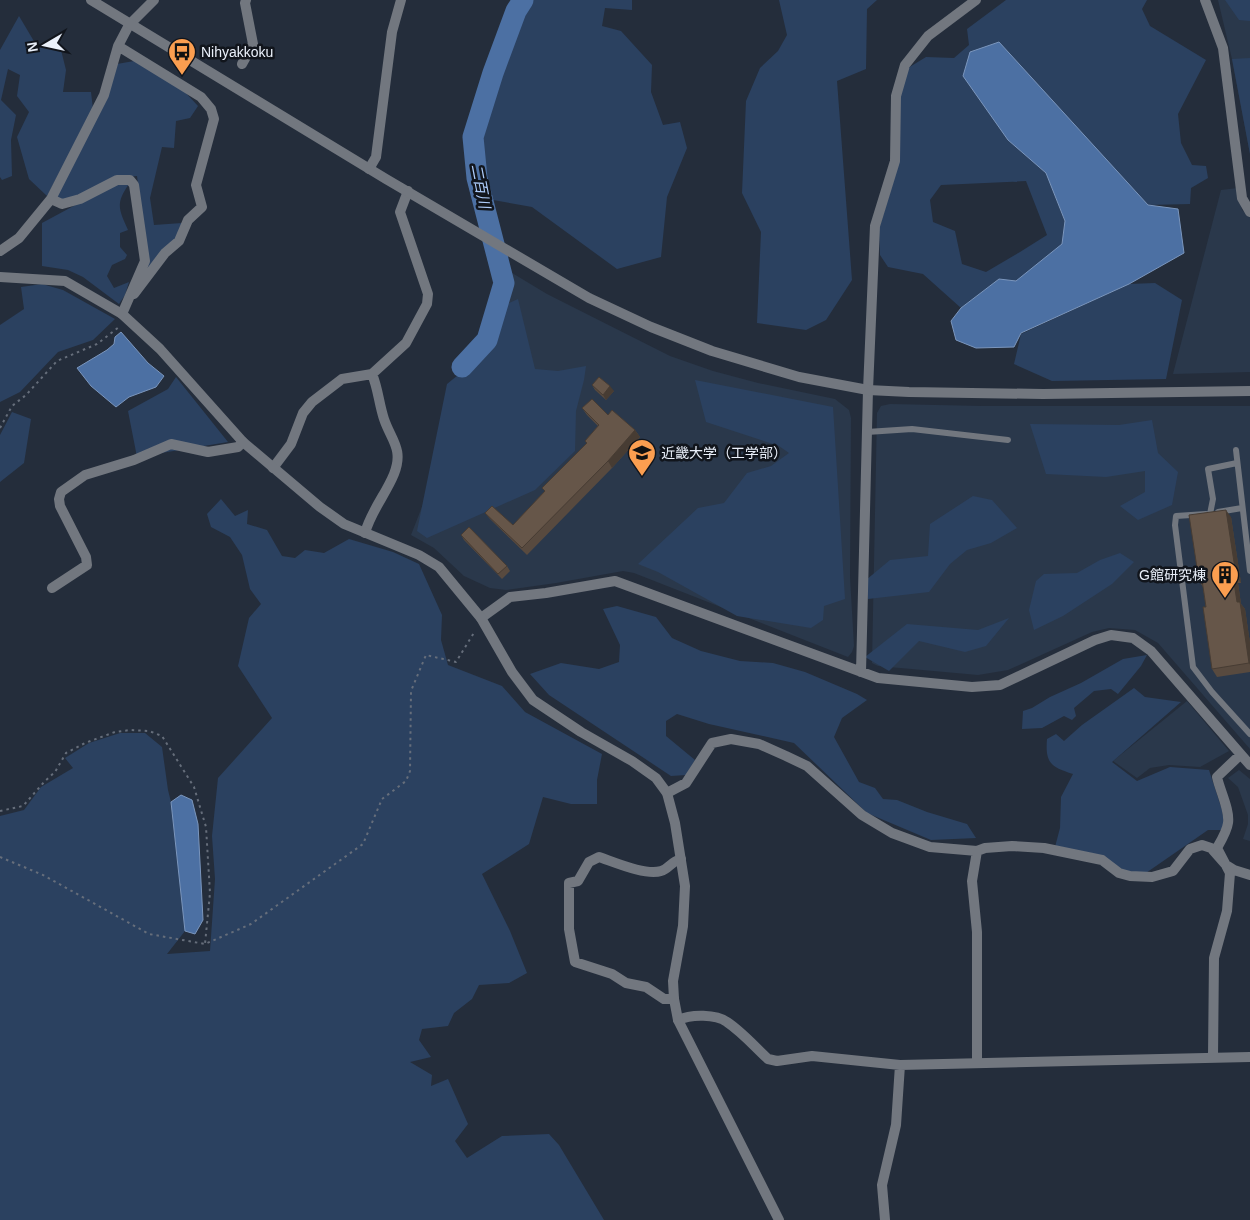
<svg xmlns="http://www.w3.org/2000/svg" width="1250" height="1220" font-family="Arial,'Noto Sans JP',sans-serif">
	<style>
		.built { fill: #2a384b }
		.green { fill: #2b4160; fill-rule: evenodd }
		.water { fill: #4c70a3; stroke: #7b96bd }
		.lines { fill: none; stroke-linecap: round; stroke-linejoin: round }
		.river { stroke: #4c70a3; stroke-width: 21 }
		.path { stroke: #666e7b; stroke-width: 2; stroke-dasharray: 2.5 4; stroke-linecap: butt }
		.service { stroke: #72777f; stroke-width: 6 }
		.minor { stroke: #72777f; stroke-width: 10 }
		.tertiary { stroke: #72777f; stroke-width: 10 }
		.wall { fill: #584a3f }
		.shaded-wall { fill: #473c33 }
		.building { fill: #665649; stroke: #473c33 }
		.labels { text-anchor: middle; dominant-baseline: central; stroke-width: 5; stroke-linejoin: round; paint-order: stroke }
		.poi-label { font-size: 14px; fill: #eaf0fa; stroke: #11151c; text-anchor: start }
		.water-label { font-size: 15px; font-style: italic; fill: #adccfa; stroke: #11151c }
	</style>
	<rect width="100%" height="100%" fill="#242d3b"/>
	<path class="built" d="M 1218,0 L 1250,0 L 1250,154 L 1232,59 Z
		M 1238,188 L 1242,210 L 1250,217 L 1250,372 L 1173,374 L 1221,190 Z
		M 507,270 L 547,294 L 670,356 L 713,371 L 758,383 L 835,399 L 849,410 L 851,418 L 850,577 L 854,646 L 852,652 L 848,657 L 634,573 L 623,571 L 556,583 L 506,590 L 490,588 L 464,576 L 434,548 L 411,535 L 508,286 Z
		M 890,404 L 982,406 L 1250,406 L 1250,749 L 1158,643 L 1135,630 L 1109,628 L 1092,632 L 1008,670 L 978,675 L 878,666 L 872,663 L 877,413 L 881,406 Z
		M 1187,701 L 1229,751 L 1200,767 L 1169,765 L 1150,768 L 1137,778 L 1113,761 Z
		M 1239,770 L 1250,779 L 1250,841 L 1243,839 L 1248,824 L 1248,815 L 1238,787 L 1228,778 Z"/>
	<path class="green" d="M 527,0 L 632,0 L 632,10 L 605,8 L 602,26 L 621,31 L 652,65 L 651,92 L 663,125 L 680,122 L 687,148 L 667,197 L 661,257 L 617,269 L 532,207 L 482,198 L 476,153 L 485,88 L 507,27 Z
		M 779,0 L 877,0 L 867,9 L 866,69 L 837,81 L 852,280 L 826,320 L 806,330 L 757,323 L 761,232 L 742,193 L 746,101 L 760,68 L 778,51 L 787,35 Z
		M 1006,0 L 1147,0 L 1142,9 L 1150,26 L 1206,60 L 1178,114 L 1181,143 L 1192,165 L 1206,166 L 1208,178 L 1191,188 L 1190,204 L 1148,205 L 999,42 L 1008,140 L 1046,173 L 1065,222 L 1062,244 L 1016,282 L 999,279 L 961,308 L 923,274 L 888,267 L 880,255 L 879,229 L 900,159 L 899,98 L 908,68 L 926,57 L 954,58 L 969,45 L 967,29 ZM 1026,181 L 1047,235 L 1020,252 L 986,272 L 962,264 L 955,231 L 933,222 L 930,200 L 941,185 Z
		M 1225,0 L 1250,0 L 1250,21 L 1239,20 Z
		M 19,16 L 38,48 L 59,42 L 66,70 L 63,92 L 91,92 L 93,109 L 47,196 L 29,179 L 17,137 L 29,112 L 17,96 L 20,75 L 8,69 L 1,100 L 16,115 L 11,140 L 12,176 L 2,180 L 0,177 L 0,50 Z
		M 1250,58 L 1250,154 L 1232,59 Z
		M 134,61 L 184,91 L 198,106 L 190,118 L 176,121 L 174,148 L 162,147 L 150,198 L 154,225 L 182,223 L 177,239 L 148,271 L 144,271 L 148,260 L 137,176 C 130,177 123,177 117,179 C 98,184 75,206 54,197 L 117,64 Z
		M 118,182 L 129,184 C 115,204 119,209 128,230 L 120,233 L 120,247 L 127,255 L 125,259 L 112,265 L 107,276 L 114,288 L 129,282 L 125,295 L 119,304 L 83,277 L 68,270 L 42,266 L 42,223 Z
		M 1155,283 L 1182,300 L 1166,379 L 1052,381 L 1014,364 L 1021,334 L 1129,284 Z
		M 42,284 L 63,290 L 115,319 L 93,340 L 58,352 L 20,392 L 0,402 L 0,325 L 24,309 L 21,287 Z
		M 518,299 L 535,369 L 558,371 L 586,366 L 584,380 L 576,411 L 575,451 L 535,490 L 427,538 L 417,531 L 447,384 L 463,371 L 491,341 L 507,304 Z
		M 176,377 L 228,442 L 137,457 L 128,411 L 168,389 Z
		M 695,380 L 833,407 L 845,599 L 824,606 L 823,620 L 811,628 L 737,616 L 658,572 L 638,564 L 698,508 L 724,503 L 747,473 L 771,466 L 789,453 L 779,446 L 706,422 Z
		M 12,412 L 31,419 L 24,463 L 0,482 L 0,435 Z
		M 1152,420 L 1158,453 L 1178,472 L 1172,505 L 1138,520 L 1120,506 L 1145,492 L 1145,471 L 1106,477 L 1046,474 L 1030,424 L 1119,425 Z
		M 973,496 L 992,500 L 1017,528 L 991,543 L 967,550 L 950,564 L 929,592 L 868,599 L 866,580 L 890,560 L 928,556 L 930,524 Z
		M 221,499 L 235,516 L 248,510 L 247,524 L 267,530 L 282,556 L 295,558 L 305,550 L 324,553 L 349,539 L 393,552 L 419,564 L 442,615 L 441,640 L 448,665 L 502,686 L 525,712 L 602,754 L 597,780 L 597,804 L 571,804 L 543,797 L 529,844 L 482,874 L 510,931 L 527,973 L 509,983 L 479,985 L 472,999 L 454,1013 L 448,1026 L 422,1029 L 419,1040 L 431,1057 L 410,1062 L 432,1075 L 431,1086 L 448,1079 L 468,1124 L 455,1141 L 467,1158 L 502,1136 L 549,1134 L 559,1145 L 604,1220 L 0,1220 L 0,816 L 24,810 L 41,787 L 73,768 L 65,758 L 89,743 L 120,733 L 145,733 L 162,747 L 168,790 L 171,802 L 185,931 L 167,954 L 210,951 L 215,879 L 212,836 L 218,778 L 272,718 L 238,666 L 249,618 L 261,604 L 250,589 L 242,555 L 230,537 L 211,527 L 207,514 Z
		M 1120,553 L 1134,562 L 1112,584 L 1063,616 L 1034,630 L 1029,610 L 1036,581 L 1044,574 L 1077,573 L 1100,560 Z
		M 617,606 L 656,617 L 672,638 L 701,651 L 740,661 L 773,663 L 805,672 L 857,694 L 867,700 L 842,718 L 834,737 L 859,782 L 875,788 L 883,799 L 897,800 L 927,812 L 967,824 L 976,838 L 931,840 L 867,813 L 794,743 L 709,724 L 677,714 L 666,721 L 666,736 L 695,760 L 686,775 L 671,776 L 549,695 L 530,674 L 561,663 L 599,669 L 619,662 L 620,645 L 603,609 Z
		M 1009,618 L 986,646 L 965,652 L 919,641 L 889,671 L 865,657 L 907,624 L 978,630 Z
		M 1147,655 L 1141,666 L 1118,694 L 1111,689 L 1094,691 L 1074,708 L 1076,716 L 1072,720 L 1064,716 L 1042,728 L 1022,729 L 1023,711 L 1032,708 L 1050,697 L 1081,683 L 1123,659 Z
		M 1134,688 L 1145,697 L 1181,702 L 1112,762 L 1137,781 L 1170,767 L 1209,770 L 1222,810 L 1225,830 L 1208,830 L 1143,875 L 1120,871 L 1055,847 L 1060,828 L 1061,797 L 1073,774 C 1051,767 1045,763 1047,739 L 1056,734 L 1064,741 L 1082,725 Z"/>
	<path class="water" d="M 999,42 L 1148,205 L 1178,209 L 1184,253 L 1129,284 L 1021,333 L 1014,347 L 976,348 L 956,340 L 951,321 L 961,308 L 999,279 L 1016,281 L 1062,244 L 1065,221 L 1046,173 L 1008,140 L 963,76 L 970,52 Z
		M 121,332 L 148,363 L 164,376 L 156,387 L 129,397 L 116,407 L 91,386 L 77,368 L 107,350 L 114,344 L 115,337 Z
		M 181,795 L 192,800 L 198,824 L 203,920 L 195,934 L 185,931 L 171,802 Z"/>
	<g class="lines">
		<path class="river" d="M 462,367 L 487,340 L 504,283 L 477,178 L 473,137 L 493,73 L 516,11 L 523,0"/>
		<path class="path" d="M 0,428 L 12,406 L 26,395 L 57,361 L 97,344 L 119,327
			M 0,811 L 23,806 L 45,781 L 55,772 L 66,753 L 85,743 L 115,732 L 130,730 L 149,731 L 162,736 L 194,787 L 206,827 L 210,893 L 205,944
			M 0,857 L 43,875 L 149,934 L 205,944 L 251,924 L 363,844 L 382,799 L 406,781 L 410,771 L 411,691 L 426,655 L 456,662 L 475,631"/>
		<path class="service" d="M 867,432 L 912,429 L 1008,440
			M 1236,450 L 1250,571
			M 1218,512 L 1242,508
			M 1206,514 L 1176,516 L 1175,525 L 1193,667 L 1212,692 L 1250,734
			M 1210,514 L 1213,499 L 1208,469 L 1237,463"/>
		<path class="minor" d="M 1205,0 L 1223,48 L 1242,198 L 1250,212
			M 118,46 L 201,97 L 211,109 L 214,119 L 196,185 L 202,207 L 188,220 L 179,241 L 165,253 L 134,294
			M 242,64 L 253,44 L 245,3 L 246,0
			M 369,169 L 376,157 L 392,32 L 401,0
			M 0,251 L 19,238 L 51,199
			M 122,314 L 145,261 L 134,185 L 130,180 L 117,180 L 80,199 L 62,204 L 51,199 L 104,95 L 118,46 L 129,25 L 154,0
			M 273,468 L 291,444 L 303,413 L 312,402 L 342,379 L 372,374 L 406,343 L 427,304 L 428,294 L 400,212 L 408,191
			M 365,533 C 371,511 386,494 394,474 C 404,449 391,440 384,419 C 379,404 378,388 372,374
			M 52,588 L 87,565 L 86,557 L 60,506 L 59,499 L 61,492 L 85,475 L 134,460 L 171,444 L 208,452 L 238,447 L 243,442
			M 481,618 L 510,597 L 546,593 L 615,581 L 878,678 L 972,687 L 1000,685 L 1095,640 L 1111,635 L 1133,638 L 1151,651 L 1250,765
			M 861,672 L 868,390 L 875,226 L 895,161 L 896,96 L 905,65 L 928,36 L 976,0
			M 667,793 L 686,783 L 712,743 L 731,739 L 759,744 L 786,756 L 807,766 L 862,815 L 892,833 L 930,847 L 977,851 L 985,848 L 1012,846 L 1044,848 L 1102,860 L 1119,873 L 1130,876 L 1152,877 L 1173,871 L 1190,849 L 1202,845 L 1211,848 L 1226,865 L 1234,870 L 1250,875
			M 977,851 L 972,881 L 977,932 L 977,1062
			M 674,999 L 664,999 L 646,987 L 626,983 L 612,974 L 575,962 L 569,929 L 569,883 L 578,881 L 589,862 L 599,857 C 614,862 646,876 661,871 C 669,869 670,862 681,859
			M 678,1020 C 691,1014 716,1014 727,1022 C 742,1032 755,1047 768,1059 L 777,1061 L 812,1056 L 900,1065 L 1250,1057
			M 1213,1057 L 1214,958 L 1227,911 L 1230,873 L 1217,848 C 1221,841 1227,831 1228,823 C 1230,810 1220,791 1217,777 L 1240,755
			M 885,1220 L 882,1185 L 896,1125 L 900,1065"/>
		<path class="tertiary" d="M 91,0 L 386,179 L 589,298 L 651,327 L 712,351 L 799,377 L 868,390 L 909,392 L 1043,394 L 1250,391
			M 0,277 L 65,281 L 122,314 L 160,349 L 243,442 L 320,507 L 344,524 L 419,555 L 439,567 L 481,618 L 512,672 L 533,700 L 581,732 L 632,761 L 656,778 L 667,793 L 675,823 L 685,886 L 683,926 L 673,981 L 674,999 L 678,1020 L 779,1220"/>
	</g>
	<path class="wall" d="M 592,385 L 614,391 L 606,400 L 595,390 Z
		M 582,408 L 608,415 L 635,430 L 640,437 L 612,468 L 527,555 L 490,519 L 485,513 L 513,525 L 545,491 L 542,488 L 587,444 L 585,441 L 598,426 L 587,415 Z
		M 1231,517 L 1241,583 L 1238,583 L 1241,604 L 1245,609 L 1250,643 L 1250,672 L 1217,677 L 1212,669 L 1206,607 L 1203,587 L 1199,581 Z
		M 461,535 L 507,566 L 510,571 L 502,579 L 464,540 Z"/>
	<path class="shaded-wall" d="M 610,386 L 614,391 L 606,400 L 603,395 Z
		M 635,430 L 640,437 L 612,468 L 608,461 Z
		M 1226,510 L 1231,517 L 1241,583 L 1236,575 Z
		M 1233,576 L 1238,583 L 1241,604 L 1245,609 L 1250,643 L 1250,665 L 1249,663 L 1237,602 Z"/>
	<path class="building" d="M 599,377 L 610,386 L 603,395 L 592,385 Z
		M 592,399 L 608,415 L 612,410 L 635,430 L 608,461 L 522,548 L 485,513 L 492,506 L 513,525 L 545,491 L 542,488 L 587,443 L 585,441 L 599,425 L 582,408 Z
		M 1226,510 L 1236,575 L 1233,576 L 1237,602 L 1240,602 L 1249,663 L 1212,669 L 1203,607 L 1206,607 L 1202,580 L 1199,581 L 1189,515 Z
		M 469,527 L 507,566 L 498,574 L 461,535 Z"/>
	<defs>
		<symbol id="bus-pin" viewBox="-11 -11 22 30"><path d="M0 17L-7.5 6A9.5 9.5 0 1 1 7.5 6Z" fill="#fb9e50" stroke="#11151c"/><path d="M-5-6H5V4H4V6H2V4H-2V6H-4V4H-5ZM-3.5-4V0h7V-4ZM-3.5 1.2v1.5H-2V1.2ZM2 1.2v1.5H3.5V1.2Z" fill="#111"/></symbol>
		<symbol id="university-pin" viewBox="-11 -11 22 30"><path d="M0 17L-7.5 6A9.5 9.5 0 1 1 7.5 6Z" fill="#fb9e50" stroke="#11151c"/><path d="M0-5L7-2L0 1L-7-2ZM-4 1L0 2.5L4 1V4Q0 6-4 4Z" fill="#111"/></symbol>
		<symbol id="building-pin" viewBox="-11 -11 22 30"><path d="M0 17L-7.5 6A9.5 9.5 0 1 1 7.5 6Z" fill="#fb9e50" stroke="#11151c"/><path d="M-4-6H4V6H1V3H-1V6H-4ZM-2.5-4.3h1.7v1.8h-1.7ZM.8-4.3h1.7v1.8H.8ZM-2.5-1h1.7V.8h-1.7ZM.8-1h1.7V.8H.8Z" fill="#111"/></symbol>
	</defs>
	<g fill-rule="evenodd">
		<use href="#bus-pin" x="166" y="36" width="32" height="43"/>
		<use href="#university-pin" x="626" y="437" width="32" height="43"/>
		<use href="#building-pin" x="1209" y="559" width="32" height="43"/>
	</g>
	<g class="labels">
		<g class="poi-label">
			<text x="201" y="52">Nihyakkoku</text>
			<text x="661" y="453">近畿大学（工学部）</text>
			<text x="1206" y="575" text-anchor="end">G館研究棟</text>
		</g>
		<g class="water-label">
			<text transform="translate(481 186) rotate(79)">二百川</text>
		</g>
	</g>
	<g transform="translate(45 45) rotate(261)" stroke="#11151c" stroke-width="4" paint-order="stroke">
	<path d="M0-4L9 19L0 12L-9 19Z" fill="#eaf0fa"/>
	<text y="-8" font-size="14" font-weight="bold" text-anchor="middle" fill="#eaf0fa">N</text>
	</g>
</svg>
